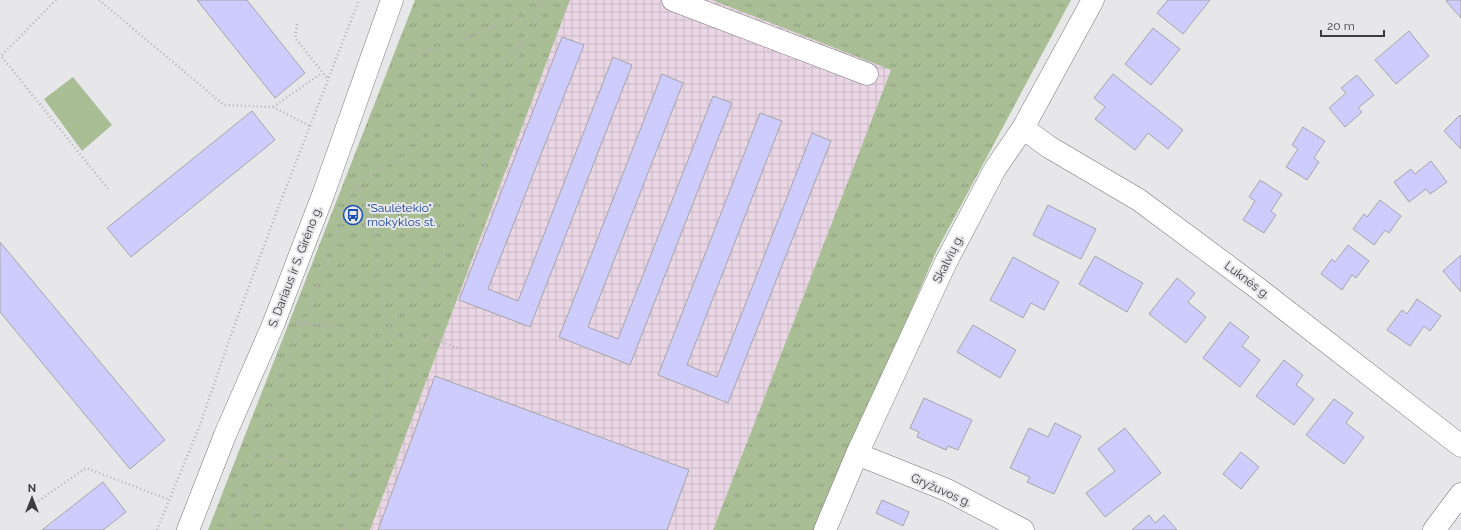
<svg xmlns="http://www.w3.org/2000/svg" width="1461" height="530" font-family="Raleway,sans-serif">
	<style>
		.industrial { fill: url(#industrial-grid) }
		.grass { fill: url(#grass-tufts) }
		.garden { fill: #a9be95 }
		.building { fill: #ceccfc; stroke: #a5a5a8 }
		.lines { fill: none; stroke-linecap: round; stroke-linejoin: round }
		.minor-casing { stroke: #77777a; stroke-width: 23 }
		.path { stroke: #b3b3b5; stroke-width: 2.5; stroke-dasharray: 1 3; stroke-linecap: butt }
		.minor { stroke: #fff; stroke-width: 22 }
		.labels { text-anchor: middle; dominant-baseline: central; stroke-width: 4; stroke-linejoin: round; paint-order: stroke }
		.transit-label { font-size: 12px; fill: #164399; stroke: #e7e7ea; text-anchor: start }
		.street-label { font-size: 12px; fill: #3c3c3d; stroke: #e7e7ea }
	</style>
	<defs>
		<pattern id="industrial-grid" width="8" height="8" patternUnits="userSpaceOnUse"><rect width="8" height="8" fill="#ebd6e5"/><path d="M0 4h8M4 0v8" fill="none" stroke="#cab9c5"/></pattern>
		<pattern id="grass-tufts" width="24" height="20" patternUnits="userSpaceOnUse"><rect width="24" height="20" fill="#a9be95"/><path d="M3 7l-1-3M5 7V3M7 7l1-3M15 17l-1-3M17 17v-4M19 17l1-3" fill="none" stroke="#8b9c7b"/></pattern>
	</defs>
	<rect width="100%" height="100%" fill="#e7e7ea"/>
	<path class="industrial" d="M 570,0 L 712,0 L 891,70 L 713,530 L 370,530 Z"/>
	<path class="grass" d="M 415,0 L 570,0 L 370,530 L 208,530 Z
		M 712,0 L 1071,0 L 937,250 L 816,530 L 713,530 L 891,70 Z"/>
	<path class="garden" d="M 73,77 L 112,125 L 82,151 L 44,99 Z"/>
	<path class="building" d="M 197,0 L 247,0 L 305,73 L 275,98 Z
		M 1168,0 L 1210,0 L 1183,34 L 1157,13 Z
		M 1447,0 L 1461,0 L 1461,18 L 1446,1 Z
		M 1153,28 L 1180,49 L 1151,85 L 1125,64 Z
		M 1409,31 L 1429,56 L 1396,84 L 1375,60 Z
		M 562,37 L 584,45 L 488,289 L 518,301 L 613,57 L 632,65 L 530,327 L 459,300 Z
		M 662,74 L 683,83 L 588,327 L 618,339 L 713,96 L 732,103 L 630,365 L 559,337 Z
		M 1113,74 L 1183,130 L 1168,149 L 1148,133 L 1135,150 L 1095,119 L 1105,107 L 1094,98 Z
		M 1357,75 L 1374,95 L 1358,108 L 1362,112 L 1345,127 L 1329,108 L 1346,93 L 1341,88 Z
		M 252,111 L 275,140 L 131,257 L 107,228 Z
		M 760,113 L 782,121 L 687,365 L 717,377 L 812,133 L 831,141 L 728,403 L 658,375 Z
		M 1460,115 L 1461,116 L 1461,149 L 1444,131 Z
		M 1303,127 L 1325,141 L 1314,158 L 1319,162 L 1307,180 L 1286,167 L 1298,149 L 1292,145 Z
		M 1431,161 L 1447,182 L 1430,194 L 1426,189 L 1409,202 L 1394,182 L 1411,169 L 1415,174 Z
		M 1260,180 L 1282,194 L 1271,211 L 1276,215 L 1264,233 L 1243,220 L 1255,201 L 1249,197 Z
		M 1380,200 L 1401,216 L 1389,233 L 1385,230 L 1374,245 L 1353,229 L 1364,214 L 1367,217 Z
		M 1048,205 L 1096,229 L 1081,259 L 1033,235 Z
		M 0,242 L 165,440 L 130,469 L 0,312 Z
		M 1348,245 L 1369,261 L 1356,278 L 1352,275 L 1342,290 L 1321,274 L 1332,259 L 1335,262 Z
		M 1461,255 L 1461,292 L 1443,271 Z
		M 1095,256 L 1143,283 L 1127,312 L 1079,284 Z
		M 1013,257 L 1059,282 L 1044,310 L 1031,303 L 1023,318 L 990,300 Z
		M 1177,278 L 1195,293 L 1188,302 L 1206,317 L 1186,343 L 1149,314 Z
		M 1417,299 L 1441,316 L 1430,331 L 1424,326 L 1410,346 L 1387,330 L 1402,310 L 1407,314 Z
		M 1230,322 L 1249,337 L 1242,346 L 1260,360 L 1240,387 L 1203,358 Z
		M 973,325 L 1016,350 L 1000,378 L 957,352 Z
		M 1284,360 L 1303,375 L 1296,385 L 1314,399 L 1294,425 L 1256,396 Z
		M 435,376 L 689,470 L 667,530 L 378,530 Z
		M 924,398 L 972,420 L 958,450 L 948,446 L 946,450 L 917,437 L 919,432 L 910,428 Z
		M 1334,399 L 1353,413 L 1346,423 L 1364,437 L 1344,464 L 1306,435 Z
		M 1055,423 L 1081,436 L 1054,494 L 1027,482 L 1030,477 L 1010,468 L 1029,428 L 1048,437 Z
		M 1125,428 L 1161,473 L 1105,517 L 1086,493 L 1115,471 L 1098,449 Z
		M 1241,452 L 1259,467 L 1241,489 L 1223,474 Z
		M 103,482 L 126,512 L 103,530 L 42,530 Z
		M 882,500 L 909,512 L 903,526 L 876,513 Z
		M 1149,515 L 1155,523 L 1164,515 L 1177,530 L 1132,530 Z"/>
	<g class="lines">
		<defs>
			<path id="minor" d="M 673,0 L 867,74
				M 1023,128 L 1049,147 L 1139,200 L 1256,287 L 1461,446
				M 857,454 L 947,490 L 1023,530
				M 188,530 L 225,435 L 273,325 L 323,195 L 392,0
				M 825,530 L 857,454 L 946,262 L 995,169 L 1023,128 L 1093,0
				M 1434,530 L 1461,494"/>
		</defs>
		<use href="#minor" class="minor-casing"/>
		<path class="path" d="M 56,0 L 1,56 L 109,190
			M 99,0 L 224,105 L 273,107 L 310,126
			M 297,24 L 295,38 L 328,79
			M 395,58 L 403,58 L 462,40 L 523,15 L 545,0
			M 273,107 L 322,73
			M 296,323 L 308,323 L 381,336 L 421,335 L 464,350
			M 390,325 L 468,227 L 493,133 L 518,68 L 520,43
			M 396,336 L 383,313 L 383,290 L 377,272 L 379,250 L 373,224 L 356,182 L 395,161 L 419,140 L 456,103 L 483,84 L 513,51 L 534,23 L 542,2
			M 255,452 L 296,464 L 317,474 L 346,476 L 359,468
			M 229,482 L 256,515 L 257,530
			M 25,510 L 86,468 L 170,500
			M 157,530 L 200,425 L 232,332 L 277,211 L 359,0
			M 224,530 L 255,452 L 280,376 L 304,323 L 356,183
			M 344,530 L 359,468 L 384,393 L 387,362 L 386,336"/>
		<use href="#minor" class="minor"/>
	</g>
	<defs>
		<symbol id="bus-ring" viewBox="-11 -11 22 22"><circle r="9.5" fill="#e7e7ea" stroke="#1a4fb4" stroke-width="1.5"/><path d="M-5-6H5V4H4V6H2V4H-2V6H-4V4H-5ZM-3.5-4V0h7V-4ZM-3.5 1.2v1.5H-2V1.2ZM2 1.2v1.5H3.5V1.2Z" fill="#1a4fb4"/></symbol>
	</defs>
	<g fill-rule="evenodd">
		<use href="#bus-ring" x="342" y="204" width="22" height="22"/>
	</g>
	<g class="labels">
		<g class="transit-label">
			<text x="367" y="208">"Saulėtekio"<tspan x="367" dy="14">mokyklos st.</tspan></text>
		</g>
		<g class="street-label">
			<text transform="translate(948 259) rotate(-63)">Skalvių g.</text>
			<text transform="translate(295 267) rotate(-69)">S. Dariaus ir S. Girėno g.</text>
			<text transform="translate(1247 280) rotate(37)">Luknės g.</text>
			<text transform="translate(941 490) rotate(24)">Gryžuvos g.</text>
		</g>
	</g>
	<g transform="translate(32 498)" stroke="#e7e7ea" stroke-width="3" paint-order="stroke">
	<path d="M0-3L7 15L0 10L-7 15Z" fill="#3c3c3d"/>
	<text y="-6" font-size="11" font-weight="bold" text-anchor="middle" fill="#3c3c3d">N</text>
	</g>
	<path d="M1321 30v6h63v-6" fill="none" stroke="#3c3c3d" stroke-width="2"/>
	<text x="1327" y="30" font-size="12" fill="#3c3c3d" stroke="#e7e7ea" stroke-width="3" paint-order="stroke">20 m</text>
</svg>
